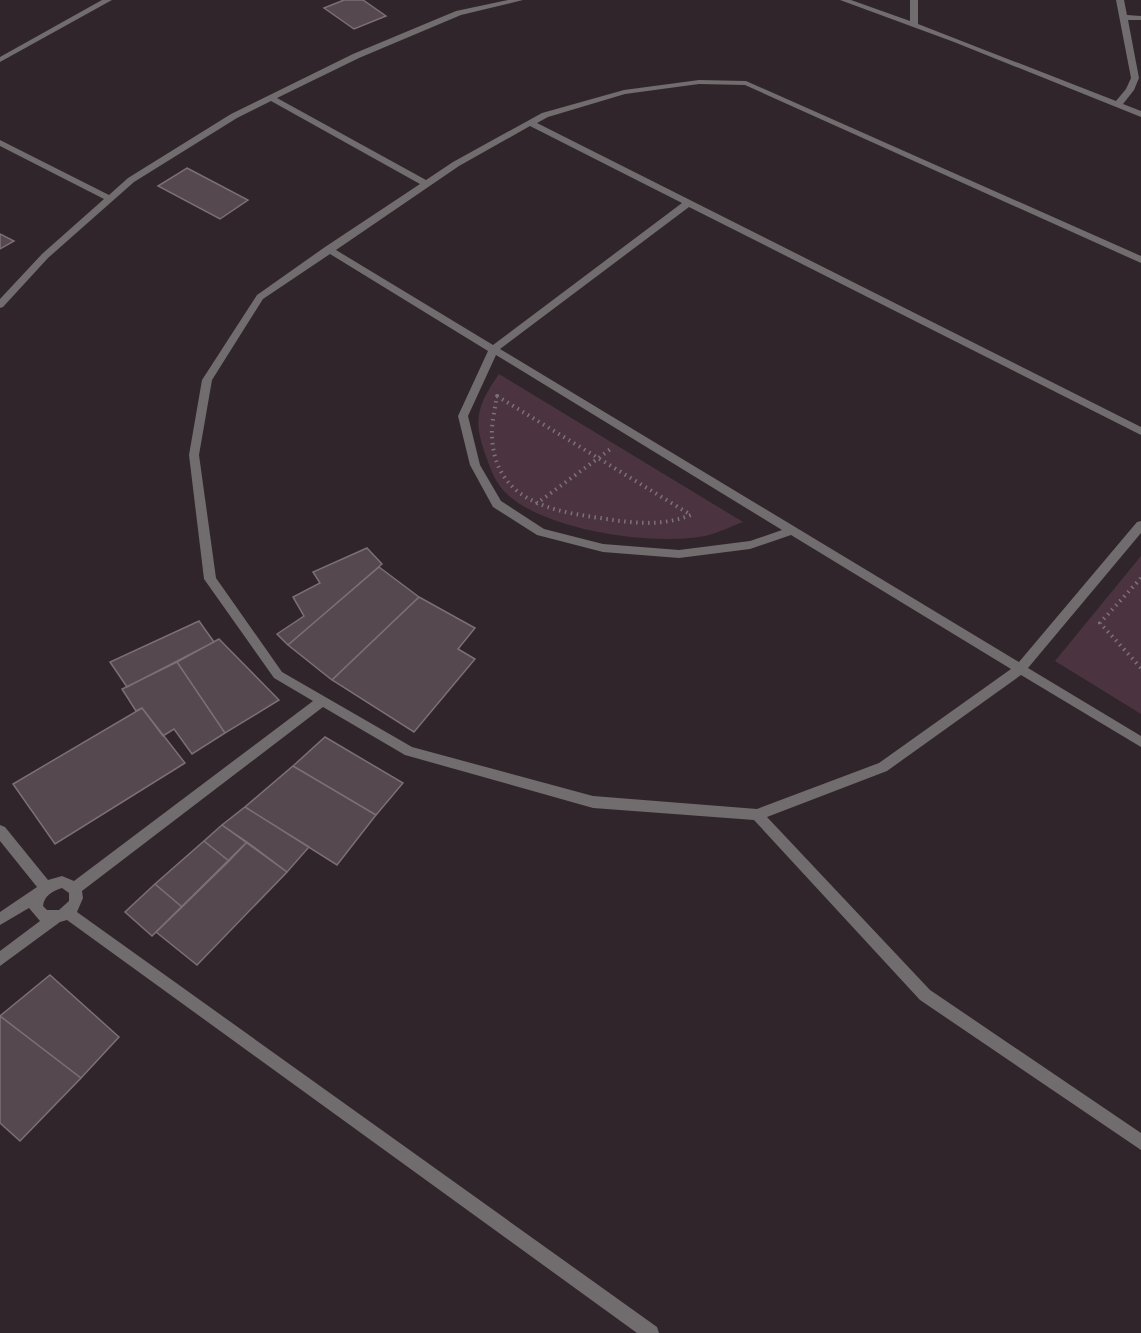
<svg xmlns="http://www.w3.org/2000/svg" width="1141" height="1333" font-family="'PT Sans Narrow',sans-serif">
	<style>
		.green { fill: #4b3440 }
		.building { fill: #55494f; stroke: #7c6f75; stroke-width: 1.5 }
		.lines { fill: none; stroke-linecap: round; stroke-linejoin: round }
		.path { stroke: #7c7377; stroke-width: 4; stroke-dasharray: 1.5 4.5; stroke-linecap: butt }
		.minor { fill: #716c6e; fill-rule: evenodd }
	</style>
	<rect width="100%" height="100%" fill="#30252a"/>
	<path class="green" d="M 499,374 L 743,522 C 732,526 720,532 709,535 C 657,547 546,531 507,494 C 497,485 491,471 487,459 C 472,420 477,406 499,374 Z
		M 1141,556 L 1141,714 L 1055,661 Z"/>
	<path class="building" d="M 344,0 L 363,0 L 386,16 L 354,29 L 324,8 Z
		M 187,168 L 248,200 L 220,219 L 158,186 Z
		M 0,234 L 14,241 L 0,249 Z
		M 367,548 L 382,564 L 288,645 L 277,634 L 304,616 L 293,597 L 320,583 L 313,572 Z
		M 379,567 L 419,597 L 332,680 L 288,645 Z
		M 419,597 L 475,628 L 458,649 L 475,659 L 414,732 L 332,680 Z
		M 199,621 L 214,642 L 127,687 L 110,662 Z
		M 219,639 L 279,700 L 225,733 L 177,662 Z
		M 177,662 L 225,733 L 192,754 L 174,729 L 163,736 L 142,708 L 136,711 L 122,689 Z
		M 142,708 L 185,763 L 55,844 L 13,784 Z
		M 325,737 L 403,783 L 376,815 L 293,766 Z
		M 293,766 L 376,815 L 337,865 L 245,807 Z
		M 245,807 L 309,847 L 287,872 L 222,825 Z
		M 222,825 L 247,842 L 229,861 L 204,841 Z
		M 204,841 L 229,861 L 182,907 L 155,884 Z
		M 247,842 L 287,872 L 197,965 L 156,932 Z
		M 155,884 L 182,907 L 152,936 L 125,912 Z
		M 50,975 L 119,1037 L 81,1078 L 0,1016 Z
		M 0,1016 L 81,1078 L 20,1141 L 0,1123 Z"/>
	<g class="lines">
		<path class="path" d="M 497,396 L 691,515 C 661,527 631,523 600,518 C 550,511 495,500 492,437 C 491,424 495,409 497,396 Z
			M 536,504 L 612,448
			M 1141,578 L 1100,623 L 1141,668"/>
		<path class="minor" d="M 102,0 L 112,0 L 0,62 L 0,57 Z
			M 508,0 L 523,0 L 461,15 L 359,58 L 277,98 L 426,180 L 453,162 L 542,113 L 624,90 L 699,80 L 746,81 L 1141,256 L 1141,263 L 745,85 L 699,84 L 625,94 L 548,117 L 537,123 L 1141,427 L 1141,435 L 689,207 L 500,349 L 1019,662 L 1137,522 L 1141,521 L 1141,533 L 1028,668 L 1141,736 L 1141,747 L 1021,675 L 887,771 L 767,817 L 930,990 L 1141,1133 L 1141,1150 L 920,1000 L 754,820 L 593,808 L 405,755 L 323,707 L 82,891 L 83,898 L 77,912 L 657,1327 L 659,1333 L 637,1333 L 67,920 L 60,922 L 0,966 L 0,951 L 40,921 L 29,908 L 0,925 L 0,912 L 37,887 L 0,841 L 0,825 L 5,827 L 48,880 L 62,876 L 74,881 L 313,701 L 274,678 L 204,579 L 189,455 L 202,380 L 257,295 L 325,247 L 420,184 L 271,101 L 237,118 L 134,182 L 48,258 L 3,307 L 0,308 L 0,299 L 42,254 L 104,199 L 0,146 L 0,140 L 109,195 L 128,178 L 231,114 L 353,54 L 456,11 ZM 530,126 L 682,203 L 493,345 L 336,250 L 459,166 ZM 330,254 L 488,351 L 458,416 L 470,465 L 493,507 L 537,535 L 603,552 L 679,558 L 750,549 L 791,535 L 1011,669 L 879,763 L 757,809 L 593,796 L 412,747 L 282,672 L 216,578 L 199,455 L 212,380 L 263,299 ZM 496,355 L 782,530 L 750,541 L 679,550 L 603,544 L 544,529 L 501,501 L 480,465 L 468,416 ZM 62,888 L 69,893 L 69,901 L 59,910 L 47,910 L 43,906 C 44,896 52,891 62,888 Z
			M 840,0 L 851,0 L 910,21 L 910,0 L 918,0 L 918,24 L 1116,101 L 1126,89 L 1131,78 L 1116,0 L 1124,0 L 1127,15 L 1141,16 L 1141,20 L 1128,20 L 1139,78 L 1134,90 L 1123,104 L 1141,111 L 1141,117 L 954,42 Z"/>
	</g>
</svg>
